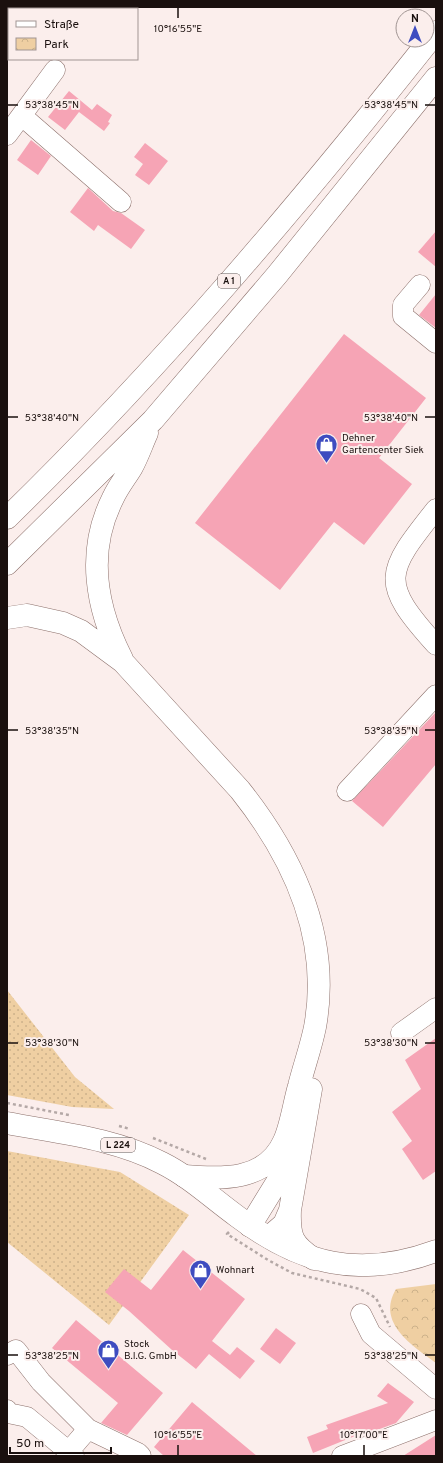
<svg xmlns="http://www.w3.org/2000/svg" width="443" height="1463" font-family="Overpass,sans-serif">
	<style>
		.grass { fill: url(#grass-dots) }
		.park { fill: url(#park-crowns) }
		.building { fill: #f6a4b5 }
		.lines { fill: none; stroke-linecap: round; stroke-linejoin: round }
		.minor-casing { stroke: #8c706b; stroke-width: 21 }
		.major-casing { stroke: #8c706b; stroke-width: 23 }
		.highway-casing { stroke: #8c706b; stroke-width: 23 }
		.path { stroke: #b4a8a6; stroke-width: 2.5; stroke-dasharray: 3 3; stroke-linecap: butt }
		.minor { stroke: #fff; stroke-width: 20 }
		.major { stroke: #fff; stroke-width: 22 }
		.highway { stroke: #fff; stroke-width: 22 }
		.ticks { fill: none; stroke: #1a100e; stroke-width: 1.5 }
		.labels { text-anchor: middle; dominant-baseline: central; stroke-width: 4; stroke-linejoin: round; paint-order: stroke }
		.shield { fill: #fbeeec; stroke: #5e5351; stroke-width: 1 }
		.shield-label { font-size: 9px; font-weight: bold; fill: #1a100e }
		.poi-label { font-size: 10px; fill: #1a100e; stroke: #fbeeec; text-anchor: start }
		.ticks-label { font-size: 10px; text-anchor: middle; fill: #1a100e; stroke: #fbeeec; stroke-width: 4; stroke-linejoin: round; paint-order: stroke }
	</style>
	<defs>
		<pattern id="grass-dots" width="8" height="8" patternUnits="userSpaceOnUse"><rect width="8" height="8" fill="#efcfa2"/><path d="M2 2h.1M6 6h.1" fill="none" stroke="#ccb18a" stroke-width="1.8" stroke-linecap="round"/></pattern>
		<pattern id="park-crowns" width="20" height="18" patternUnits="userSpaceOnUse"><rect width="20" height="18" fill="#efcfa2"/><path d="M2 6a3 3 0 1 1 6 0M12 15a3 3 0 1 1 6 0" fill="none" stroke="#ccb18a"/></pattern>
	</defs>
	<rect width="100%" height="100%" fill="#fbeeec"/>
	<path class="grass" d="M 7,990 L 75,1077 L 114,1109 L 72,1107 L 7,1095 Z
		M 7,1151 L 120,1172 L 189,1215 L 109,1325 L 7,1242 Z"/>
	<path class="park" d="M 436,1284 L 436,1363 C 412,1345 376,1323 396,1289 Z"/>
	<path class="building" d="M 69,91 L 92,110 L 97,104 L 112,115 L 108,122 L 110,123 L 104,131 L 79,112 L 65,130 L 48,117 Z
		M 31,140 L 51,156 L 38,175 L 17,160 Z
		M 145,143 L 168,161 L 149,185 L 135,175 L 143,164 L 134,157 Z
		M 88,188 L 113,211 L 121,213 L 145,230 L 131,249 L 98,225 L 94,231 L 70,212 Z
		M 436,231 L 436,267 L 418,252 Z
		M 436,294 L 436,328 L 419,315 Z
		M 344,334 L 426,398 L 379,458 L 412,484 L 364,545 L 334,522 L 280,590 L 195,523 Z
		M 436,712 L 436,764 L 383,827 L 352,801 Z
		M 436,1038 L 436,1171 L 423,1180 L 402,1149 L 412,1141 L 392,1112 L 421,1089 L 405,1060 Z
		M 183,1250 L 245,1299 L 212,1341 L 230,1355 L 237,1347 L 255,1361 L 240,1379 L 209,1354 L 196,1369 L 172,1350 L 129,1311 L 105,1292 L 124,1269 L 151,1290 Z
		M 76,1320 L 163,1393 L 127,1435 L 101,1423 L 118,1403 L 52,1348 Z
		M 276,1328 L 296,1343 L 280,1364 L 260,1349 Z
		M 388,1383 L 414,1402 L 396,1423 L 366,1434 L 365,1432 L 313,1453 L 307,1437 L 328,1429 L 326,1425 L 388,1403 L 377,1396 Z
		M 192,1402 L 257,1456 L 164,1456 L 154,1447 Z
		M 436,1435 L 436,1456 L 403,1456 Z"/>
	<g class="lines">
		<defs>
			<path id="minor" d="M 22,116 L 121,202
				M 7,135 L 55,70
				M 420,285 L 403,305 L 403,316 L 436,343
				M 436,509 C 385,573 379,582 436,645
				M 347,791 L 436,695
				M 401,1033 L 436,1008
				M 361,1314 L 371,1334 L 436,1389
				M 7,1355 L 16,1350 L 41,1382 L 88,1429 L 70,1450
				M 7,1410 L 8,1413 L 27,1417 L 74,1456
				M 88,1429 L 138,1453 L 141,1456
				M 342,1456 L 436,1420"/>
			<path id="major" d="M 7,1123 C 59,1133 114,1138 162,1163 C 190,1177 213,1199 238,1217 C 302,1265 360,1279 436,1251"/>
			<path id="highway" d="M 7,518 C 162,367 302,201 436,32
				M 7,564 L 153,420 L 277,275 L 436,78
				M 7,618 L 27,615 L 63,623 L 81,631 L 123,662 L 240,790 C 294,858 331,939 315,1027 C 311,1047 304,1066 299,1086 C 294,1103 291,1126 284,1141 C 266,1182 221,1179 184,1176
				M 122,659 C 96,608 86,551 113,498 C 118,487 126,477 132,467 C 138,456 142,444 147,433
				M 311,1089 L 290,1210 C 289,1237 292,1244 314,1259
				M 250,1226 L 282,1174 L 293,1147
				M 269,1237 L 284,1224 L 290,1210"/>
		</defs>
		<use href="#minor" class="minor-casing"/>
		<use href="#major" class="major-casing"/>
		<use href="#highway" class="highway-casing"/>
		<path class="path" d="M 7,1103 L 69,1115
			M 119,1126 L 130,1129
			M 153,1138 L 206,1159
			M 229,1232 L 227,1234 L 268,1260 L 292,1273 L 360,1289 L 376,1298 L 390,1327"/>
		<use href="#minor" class="minor"/>
		<use href="#major" class="major"/>
		<use href="#highway" class="highway"/>
	</g>
	<path class="ticks" d="M 178,8 L 178,18M 8,105 L 18,105M 425,105 L 435,105M 8,417 L 18,417M 425,417 L 435,417M 8,730 L 18,730M 425,730 L 435,730M 8,1043 L 18,1043M 425,1043 L 435,1043M 8,1355 L 18,1355M 425,1355 L 435,1355M 178,1445 L 178,1455M 364,1445 L 364,1455"/>
	<defs>
		<symbol id="shop-pin" viewBox="-11 -11 22 30"><path d="M0 17L-7.5 6A9.5 9.5 0 1 1 7.5 6Z" fill="#3e4cc0" stroke="#fbeeec"/><path d="M-5-2.5h2.3a2.7 3.5 0 0 1 5.4 0H5L5.5 6h-11ZM-1.5-2.5h3a1.5 2.3 0 0 0-3 0Z" fill="#fff"/></symbol>
	</defs>
	<g fill-rule="evenodd">
		<use href="#shop-pin" x="314" y="432" width="25" height="34"/>
		<use href="#shop-pin" x="188" y="1258" width="25" height="34"/>
		<use href="#shop-pin" x="96" y="1338" width="25" height="34"/>
	</g>
	<g class="labels">
		<g class="shield">
			<rect x="218" y="274" width="22" height="14" rx="3"/>
			<rect x="101" y="1138" width="34" height="14" rx="3"/>
		</g>
		<g class="shield-label">
			<text x="229" y="281">A 1</text>
			<text x="118" y="1145">L 224</text>
		</g>
		<g class="poi-label">
			<text x="342" y="438">Dehner<tspan x="342" dy="12">Gartencenter Siek</tspan></text>
			<text x="216" y="1270">Wohnart</text>
			<text x="124" y="1344">Stock<tspan x="124" dy="12">B.I.G. GmbH</tspan></text>
		</g>
	</g>
	<g class="ticks-label">
		<text x="178" y="32">10°16'55"E</text>
		<text x="52" y="108">53°38'45"N</text>
		<text x="391" y="108">53°38'45"N</text>
		<text x="52" y="421">53°38'40"N</text>
		<text x="391" y="421">53°38'40"N</text>
		<text x="52" y="734">53°38'35"N</text>
		<text x="391" y="734">53°38'35"N</text>
		<text x="52" y="1046">53°38'30"N</text>
		<text x="391" y="1046">53°38'30"N</text>
		<text x="52" y="1359">53°38'25"N</text>
		<text x="391" y="1359">53°38'25"N</text>
		<text x="178" y="1438">10°16'55"E</text>
		<text x="364" y="1438">10°17'00"E</text>
	</g>
	<rect width="443" height="1463" fill="none" stroke="#1a100e" stroke-width="16"/>
	<rect x="8" y="8" width="130" height="52" fill="#fbeeec" stroke="#a19593"/>
	<rect x="16" y="21" width="20" height="6" fill="#ffffff" stroke="#a19593"/>
	<text x="44" y="28" font-size="12" fill="#1a100e">Straße</text>
	<rect x="16" y="38" width="20" height="12" fill="url(#park-crowns)" stroke="#a19593"/>
	<text x="44" y="48" font-size="12" fill="#1a100e">Park</text>
	<g transform="translate(415 28)"><circle r="19" fill="#fbeeec" stroke="#a19593"/>
	<path d="M0-3L7 15L0 10L-7 15Z" fill="#3e4cc0"/>
	<text y="-6" font-size="11" font-weight="bold" text-anchor="middle" fill="#1a100e">N</text>
	</g>
	<path d="M10 1447v6h101v-6" fill="none" stroke="#1a100e" stroke-width="2"/>
	<text x="16" y="1447" font-size="12" fill="#1a100e" stroke="#fbeeec" stroke-width="3" paint-order="stroke">50 m</text>
</svg>
